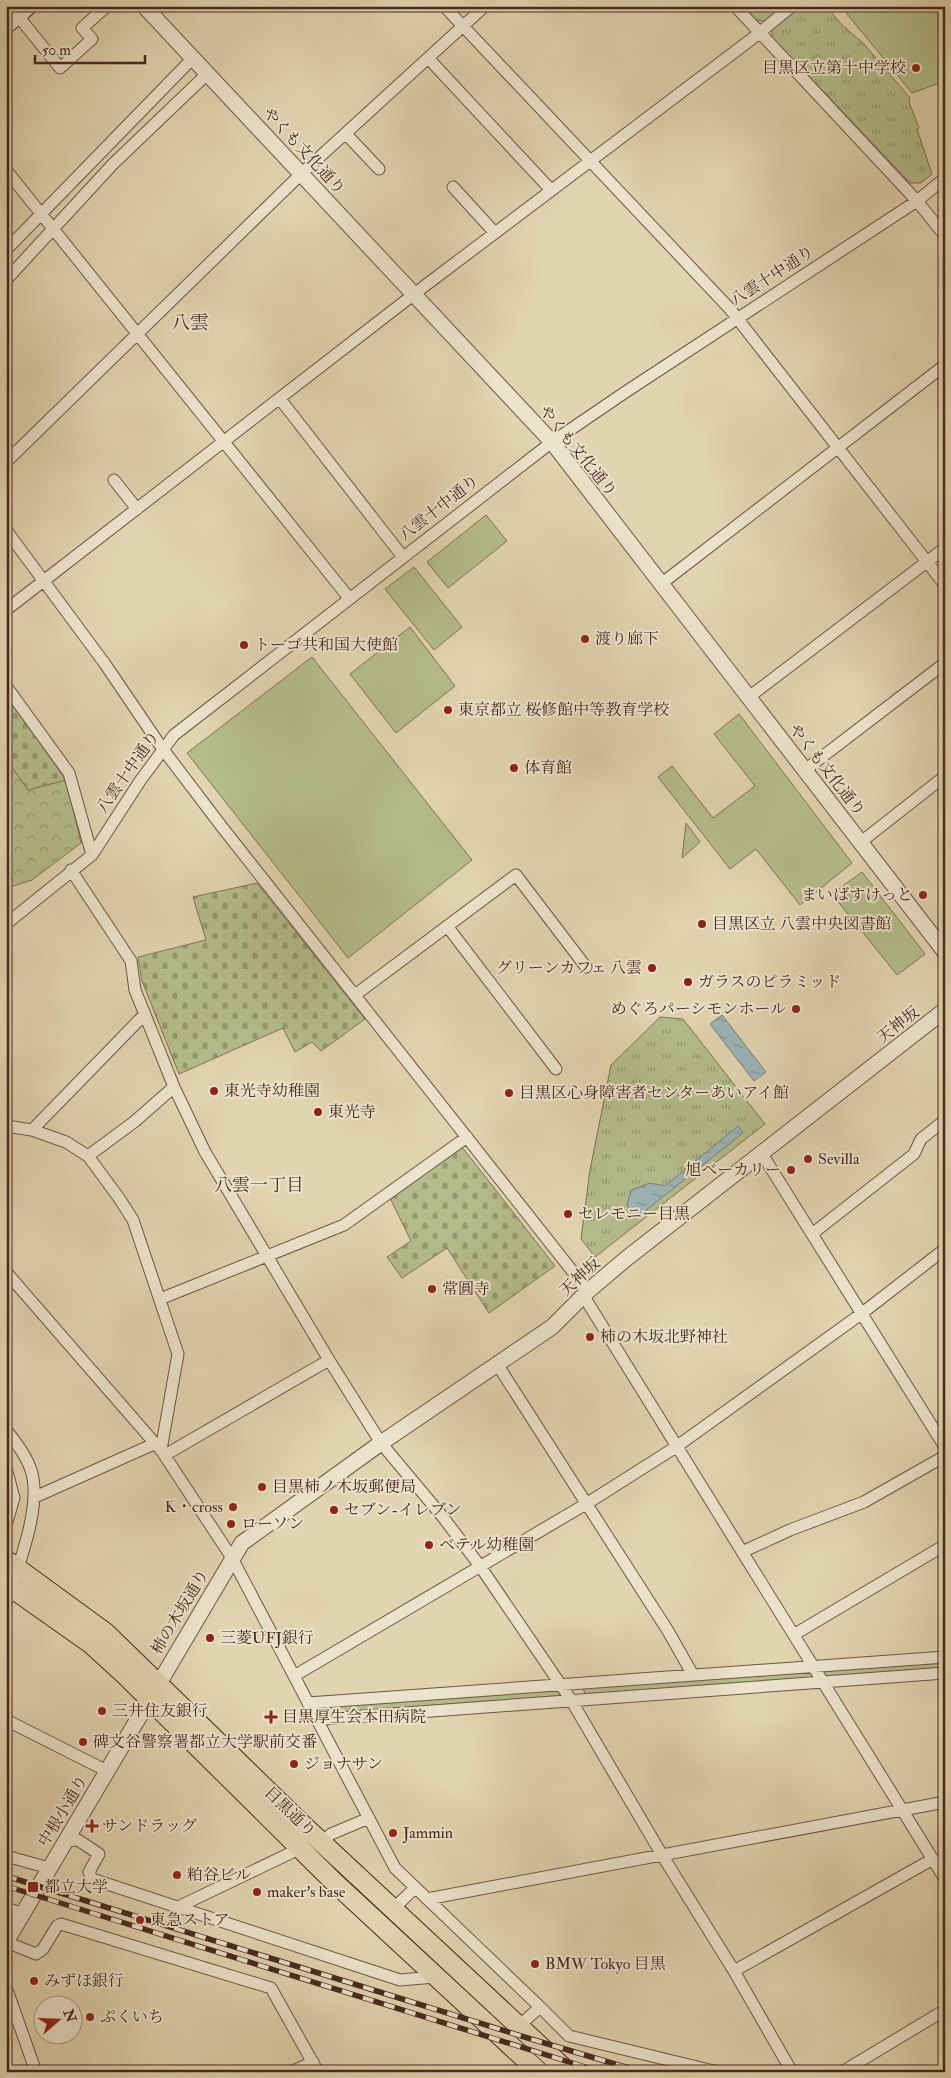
<svg xmlns="http://www.w3.org/2000/svg" width="951" height="2078" font-family="'IM FELL Double Pica','Noto Serif JP',serif">
	<style>
		.grass { fill: url(#grass-tufts); stroke: #7e7254 }
		.forest { fill: url(#forest-crowns); stroke: #7e7254 }
		.cemetery { fill: url(#cemetery-stones); stroke: #7e7254 }
		.garden { fill: #b4bc8b; stroke: #7e7254 }
		.water { fill: url(#water-ripples); stroke: #797d7a }
		.lines { fill: none; stroke-linecap: round; stroke-linejoin: round }
		.minor-casing { stroke: #6e5442; stroke-width: 13 }
		.tertiary-casing { stroke: #6e5442; stroke-width: 17 }
		.secondary-casing { stroke: #47291e; stroke-width: 18 }
		.primary-casing { stroke: #47291e; stroke-width: 21 }
		.minor { stroke: #ece3cc; stroke-width: 11 }
		.tertiary { stroke: #ece3cc; stroke-width: 15 }
		.secondary { stroke: #ece3cc; stroke-width: 16 }
		.primary { stroke: #e1d4b0; stroke-width: 19 }
		.rail-casing { stroke: #47291e; stroke-width: 5.5 }
		.rail { stroke: #ece3cc; stroke-width: 4; stroke-dasharray: 11; stroke-linecap: butt }
		.poi-dot { fill: #8f2418; stroke: #ece3cc; stroke-width: 2 }
		.labels { text-anchor: middle; dominant-baseline: central; stroke-width: 4; stroke-linejoin: round; paint-order: stroke }
		.poi-label { font-size: 16px; fill: #47291e; stroke: #ece3cc; text-anchor: start }
		.street-label { font-size: 16px; fill: #47291e; stroke: #ece3cc }
		.neighbourhood-label { font-size: 18px; fill: #47291e; stroke: #ece3cc }
		.quarter-label { font-size: 19px; fill: #47291e; stroke: #ece3cc }
	</style>
	<defs>
		<pattern id="grass-tufts" width="24" height="20" patternUnits="userSpaceOnUse" patternTransform="scale(1.25)"><rect width="24" height="20" fill="#b4bc8b"/><path d="M3 7l-1-3M5 7V3M7 7l1-3M15 17l-1-3M17 17v-4M19 17l1-3" fill="none" stroke="#949971"/></pattern>
		<pattern id="forest-crowns" width="20" height="18" patternUnits="userSpaceOnUse" patternTransform="scale(1.25)"><rect width="20" height="18" fill="#b4bc8b"/><path d="M2 6a3 3 0 1 1 6 0M12 15a3 3 0 1 1 6 0" fill="none" stroke="#949971"/></pattern>
		<pattern id="cemetery-stones" width="16" height="16" patternUnits="userSpaceOnUse" patternTransform="scale(1.25)"><rect width="16" height="16" fill="#b4bc8b"/><path d="M2 7V4a2 2 0 0 1 4 0v3zM10 15v-3a2 2 0 0 1 4 0v3z" fill="#949971"/></pattern>
		<pattern id="water-ripples" width="26" height="14" patternUnits="userSpaceOnUse" patternTransform="scale(1.25)"><rect width="26" height="14" fill="#9bb5b8"/><path d="M2 4q2-2 4 0t4 0M15 11q2-2 4 0t4 0" fill="none" stroke="#809395"/></pattern>
	</defs>
	<rect width="100%" height="100%" fill="#e1d4b0"/>
	<filter id="stains"><feTurbulence type="fractalNoise" baseFrequency=".004" numOctaves="4"/><feColorMatrix values="0 0 0 0 .2 0 0 0 0 .09 0 0 0 0 .02 0 0 0 .5 -.17"/></filter>
	<radialGradient id="worn" r=".72"><stop offset=".6" stop-color="#630" stop-opacity="0"/><stop offset="1" stop-color="#630" stop-opacity=".3"/></radialGradient>
	<path class="grass" d="M 741,6 L 826,6 L 842,25 L 864,44 L 910,98 L 909,102 L 919,128 L 917,129 L 932,174 L 921,183 L 910,183 L 772,37 L 772,29 L 765,21 L 754,20 Z
		M 660,1017 L 683,1019 L 765,1124 L 595,1257 L 581,1239 L 590,1170 L 611,1065 Z"/>
	<path class="forest" d="M 6,754 L 29,786 L 64,771 L 81,843 L 32,880 L 7,888 Z"/>
	<path class="cemetery" d="M 6,695 L 66,780 L 28,790 L 6,759 Z
		M 257,883 L 365,1019 L 321,1051 L 312,1042 L 295,1052 L 283,1028 L 179,1074 L 142,981 L 138,957 L 206,940 L 193,897 Z
		M 462,1147 L 555,1266 L 489,1313 L 447,1248 L 402,1278 L 387,1257 L 411,1241 L 390,1198 Z"/>
	<path class="garden" d="M 847,6 L 945,6 L 945,81 L 912,93 L 847,14 Z
		M 486,515 L 507,541 L 448,588 L 427,562 Z
		M 414,567 L 462,627 L 434,650 L 385,589 Z
		M 410,627 L 455,686 L 396,733 L 350,674 Z
		M 312,657 L 472,860 L 348,958 L 187,753 Z
		M 739,714 L 852,863 L 800,905 L 756,849 L 730,869 L 658,777 L 672,766 L 713,818 L 755,786 L 714,734 Z
		M 686,823 L 700,842 L 682,858 Z
		M 862,872 L 925,954 L 897,975 L 832,894 Z
		M 945,1660 L 945,1670 L 830,1679 L 824,1676 L 823,1671 Z
		M 811,1672 L 812,1677 L 810,1679 L 585,1694 L 583,1688 Z
		M 556,1689 L 561,1695 L 559,1698 L 326,1714 L 320,1712 L 319,1707 Z"/>
	<path class="water" d="M 722,1015 L 766,1072 L 754,1081 L 710,1024 Z
		M 738,1126 L 743,1133 L 635,1219 L 627,1205 L 631,1190 L 650,1183 L 665,1186 Z"/>
	<g class="lines">
		<defs>
			<path id="minor" d="M 444,6 L 730,309 L 945,585
				M 735,6 L 917,201 L 945,236
				M 18,16 L 60,68 L 92,39 L 82,28 L 107,6
				M 428,58 L 551,190
				M 346,134 L 379,169
				M 6,170 L 349,598
				M 453,187 L 495,233
				M 6,250 L 192,59
				M 6,280 L 113,164 L 207,74
				M 280,399 L 403,557
				M 6,462 L 301,174 L 485,6
				M 114,480 L 137,509
				M 6,530 L 105,664 L 162,748 L 222,827 L 588,1291
				M 661,584 L 945,365
				M 6,610 L 422,288 L 753,38 L 792,6
				M 6,686 L 69,773 L 92,855
				M 749,697 L 945,548
				M 805,770 L 945,663
				M 861,842 L 945,776
				M 71,870 L 131,961 L 135,990 L 174,1087 L 205,1152 L 329,1360 L 381,1443 L 442,1516 L 480,1566 L 571,1700 L 662,1855 L 734,1971 L 792,2072
				M 6,924 L 92,855 L 140,781 L 174,735 L 552,442 L 627,391 L 917,201 L 945,178
				M 447,926 L 556,1069
				M 355,995 L 516,875 L 586,967
				M 6,1126 L 32,1130 L 66,1142 L 88,1156 L 119,1198 L 133,1220 L 178,1354 L 161,1450 L 232,1558 L 395,1868 L 540,2007
				M 32,1130 L 145,1014
				M 762,1154 L 945,1447
				M 88,1156 L 134,1122 L 174,1087
				M 812,1234 L 914,1154 L 921,1139 L 945,1120
				M 6,1272 L 165,1455 L 329,1360
				M 583,1295 L 945,1879
				M 160,1299 L 344,1225 L 467,1137
				M 497,1364 L 668,1631 L 693,1675
				M 6,1430 C 16,1442 26,1455 31,1470 C 43,1506 17,1569 6,1604
				M 6,1468 L 14,1498 L 6,1525
				M 35,1497 L 154,1444
				M 742,1552 L 790,1530 L 864,1502 L 945,1456
				M 795,1634 L 945,1545
				M 294,1676 L 586,1504 L 676,1447 L 861,1314 L 945,1249
				M 308,1703 L 945,1657
				M 6,1720 L 107,1771
				M 318,1722 L 324,1719 L 945,1673
				M 66,1841 L 78,1840 L 99,1854 L 89,1872 L 92,1879 L 400,1980 L 435,1977
				M 321,1842 L 331,1834 L 369,1818
				M 6,1856 L 49,1868
				M 427,1899 L 945,1802
				M 178,1907 L 301,1848
				M 6,1908 L 23,1914
				M 393,1909 L 415,1888
				M 6,1942 L 36,1954 L 43,1949 L 57,1926 L 61,1924 L 271,1988 L 318,2072
				M 734,1971 L 933,1859
				M 6,1987 L 36,2072
				M 519,2026 L 540,2007 L 569,2036 L 718,2072
				M 291,2072 L 313,2062
				M 842,2072 L 945,2010"/>
			<path id="tertiary" d="M 144,6 L 552,442 L 945,952
				M 6,1942 L 242,1543 L 381,1443 L 552,1327 L 588,1291 L 627,1258 L 945,1010"/>
			<path id="secondary" d="M 6,26 L 29,6"/>
			<path id="primary" d="M 6,1560 L 106,1633 L 304,1826 L 568,2072
				M 6,1584 L 91,1644 L 125,1675 L 334,1882 L 539,2072"/>
		</defs>
		<use href="#minor" class="minor-casing"/>
		<use href="#tertiary" class="tertiary-casing"/>
		<use href="#secondary" class="secondary-casing"/>
		<use href="#primary" class="primary-casing"/>
		<use href="#minor" class="minor"/>
		<use href="#tertiary" class="tertiary"/>
		<use href="#secondary" class="secondary"/>
		<use href="#primary" class="primary"/>
		<defs>
			<path id="rail" d="M 6,1876 L 531,2039 L 642,2072
				M 6,1886 L 601,2072"/>
		</defs>
		<use href="#rail" class="rail-casing"/>
		<use href="#rail" class="rail"/>
	</g>
	<g class="poi-dot">
		<circle cx="916" cy="68" r="5"/>
		<circle cx="585" cy="639" r="5"/>
		<circle cx="244" cy="645" r="5"/>
		<circle cx="448" cy="710" r="5"/>
		<circle cx="514" cy="768" r="5"/>
		<circle cx="923" cy="895" r="5"/>
		<circle cx="702" cy="924" r="5"/>
		<circle cx="652" cy="968" r="5"/>
		<circle cx="688" cy="982" r="5"/>
		<circle cx="796" cy="1009" r="5"/>
		<circle cx="214" cy="1091" r="5"/>
		<circle cx="509" cy="1093" r="5"/>
		<circle cx="318" cy="1112" r="5"/>
		<circle cx="808" cy="1159" r="5"/>
		<circle cx="791" cy="1170" r="5"/>
		<circle cx="568" cy="1214" r="5"/>
		<circle cx="432" cy="1289" r="5"/>
		<circle cx="590" cy="1337" r="5"/>
		<circle cx="262" cy="1487" r="5"/>
		<circle cx="233" cy="1507" r="5"/>
		<circle cx="334" cy="1510" r="5"/>
		<circle cx="231" cy="1524" r="5"/>
		<circle cx="429" cy="1545" r="5"/>
		<circle cx="210" cy="1638" r="5"/>
		<circle cx="102" cy="1711" r="5"/>
		<path d="M268.5 1709.5h5v5h5v5h-5v5h-5v-5h-5v-5h5z"/>
		<circle cx="83" cy="1742" r="5"/>
		<circle cx="294" cy="1764" r="5"/>
		<path d="M89.5 1818.5h5v5h5v5h-5v5h-5v-5h-5v-5h5z"/>
		<circle cx="393" cy="1833" r="5"/>
		<circle cx="177" cy="1875" r="5"/>
		<rect x="27" y="1881" width="12" height="12" rx="2.5"/>
		<circle cx="257" cy="1892" r="5"/>
		<circle cx="140" cy="1920" r="5"/>
		<circle cx="535" cy="1964" r="5"/>
		<circle cx="34" cy="1981" r="5"/>
		<circle cx="90" cy="2017" r="5"/>
	</g>
	<g class="labels">
		<g class="poi-label">
			<text x="906" y="68" text-anchor="end">目黒区立第十中学校</text>
			<text x="595" y="639">渡り廊下</text>
			<text x="254" y="645">トーゴ共和国大使館</text>
			<text x="458" y="710">東京都立 桜修館中等教育学校</text>
			<text x="524" y="768">体育館</text>
			<text x="913" y="895" text-anchor="end">まいばすけっと</text>
			<text x="712" y="924">目黒区立 八雲中央図書館</text>
			<text x="642" y="968" text-anchor="end">グリーンカフェ 八雲</text>
			<text x="698" y="982">ガラスのピラミッド</text>
			<text x="786" y="1009" text-anchor="end">めぐろパーシモンホール</text>
			<text x="224" y="1091">東光寺幼稚園</text>
			<text x="519" y="1093">目黒区心身障害者センターあいアイ館</text>
			<text x="328" y="1112">東光寺</text>
			<text x="818" y="1159">Sevilla</text>
			<text x="781" y="1170" text-anchor="end">旭ベーカリー</text>
			<text x="578" y="1214">セレモニー目黒</text>
			<text x="442" y="1289">常圓寺</text>
			<text x="600" y="1337">柿の木坂北野神社</text>
			<text x="272" y="1487">目黒柿ノ木坂郵便局</text>
			<text x="223" y="1507" text-anchor="end">K・cross</text>
			<text x="344" y="1510">セブン-イレブン</text>
			<text x="241" y="1524">ローソン</text>
			<text x="439" y="1545">ベテル幼稚園</text>
			<text x="220" y="1638">三菱UFJ銀行</text>
			<text x="112" y="1711">三井住友銀行</text>
			<text x="282" y="1717">目黒厚生会本田病院</text>
			<text x="93" y="1742">碑文谷警察署都立大学駅前交番</text>
			<text x="304" y="1764">ジョナサン</text>
			<text x="102" y="1826">サンドラッグ</text>
			<text x="403" y="1833">Jammin</text>
			<text x="187" y="1875">粕谷ビル</text>
			<text x="44" y="1887">都立大学</text>
			<text x="267" y="1892">maker's base</text>
			<text x="150" y="1920">東急ストア</text>
			<text x="545" y="1964">BMW Tokyo 目黒</text>
			<text x="44" y="1981">みずほ銀行</text>
			<text x="100" y="2017">ぷくいち</text>
		</g>
		<g class="street-label">
			<text transform="translate(304 151) rotate(47)">やくも文化通り</text>
			<text transform="translate(772 276) rotate(-33)">八雲十中通り</text>
			<text transform="translate(578 451) rotate(51)">やくも文化通り</text>
			<text transform="translate(439 508) rotate(-38)">八雲十中通り</text>
			<text transform="translate(827 770) rotate(52)">やくも文化通り</text>
			<text transform="translate(128 772) rotate(-55)">八雲十中通り</text>
			<text transform="translate(898 1025) rotate(-38)">天神坂</text>
			<text transform="translate(580 1277) rotate(-43)">天神坂</text>
			<text transform="translate(180 1612) rotate(-59)">柿の木坂通り</text>
			<text transform="translate(63 1811) rotate(-59)">中根小通り</text>
			<text transform="translate(290 1812) rotate(44)">目黒通り</text>
		</g>
		<g class="neighbourhood-label">
			<text x="259" y="1185">八雲一丁目</text>
		</g>
		<g class="quarter-label">
			<text x="190" y="323">八雲</text>
		</g>
	</g>
	<rect width="951" height="2078" fill="none" stroke="#e1d4b0" stroke-width="25"/>
	<rect x="8" y="8" width="936" height="2063" fill="none" stroke="#47291e" stroke-width="2.5"/>
	<rect x="12" y="12" width="926" height="2053" fill="none" stroke="#47291e"/>
	<g transform="translate(58 2020) rotate(70)"><circle r="24" fill="#ece3cc" stroke="#aa9986"/>
	<path d="M0-4L9 19L0 12L-9 19Z" fill="#8f2418"/>
	<text y="-8" font-size="14" font-weight="bold" text-anchor="middle" fill="#47291e">N</text>
	</g>
	<path d="M35 55v8h110v-8" fill="none" stroke="#47291e" stroke-width="2.5"/>
	<text x="42" y="55" font-size="15" fill="#47291e" stroke="#ece3cc" stroke-width="4" paint-order="stroke">50 m</text>
	<rect width="100%" height="100%" filter="url(#stains)"/>
	<rect width="100%" height="100%" fill="url(#worn)"/>
</svg>
